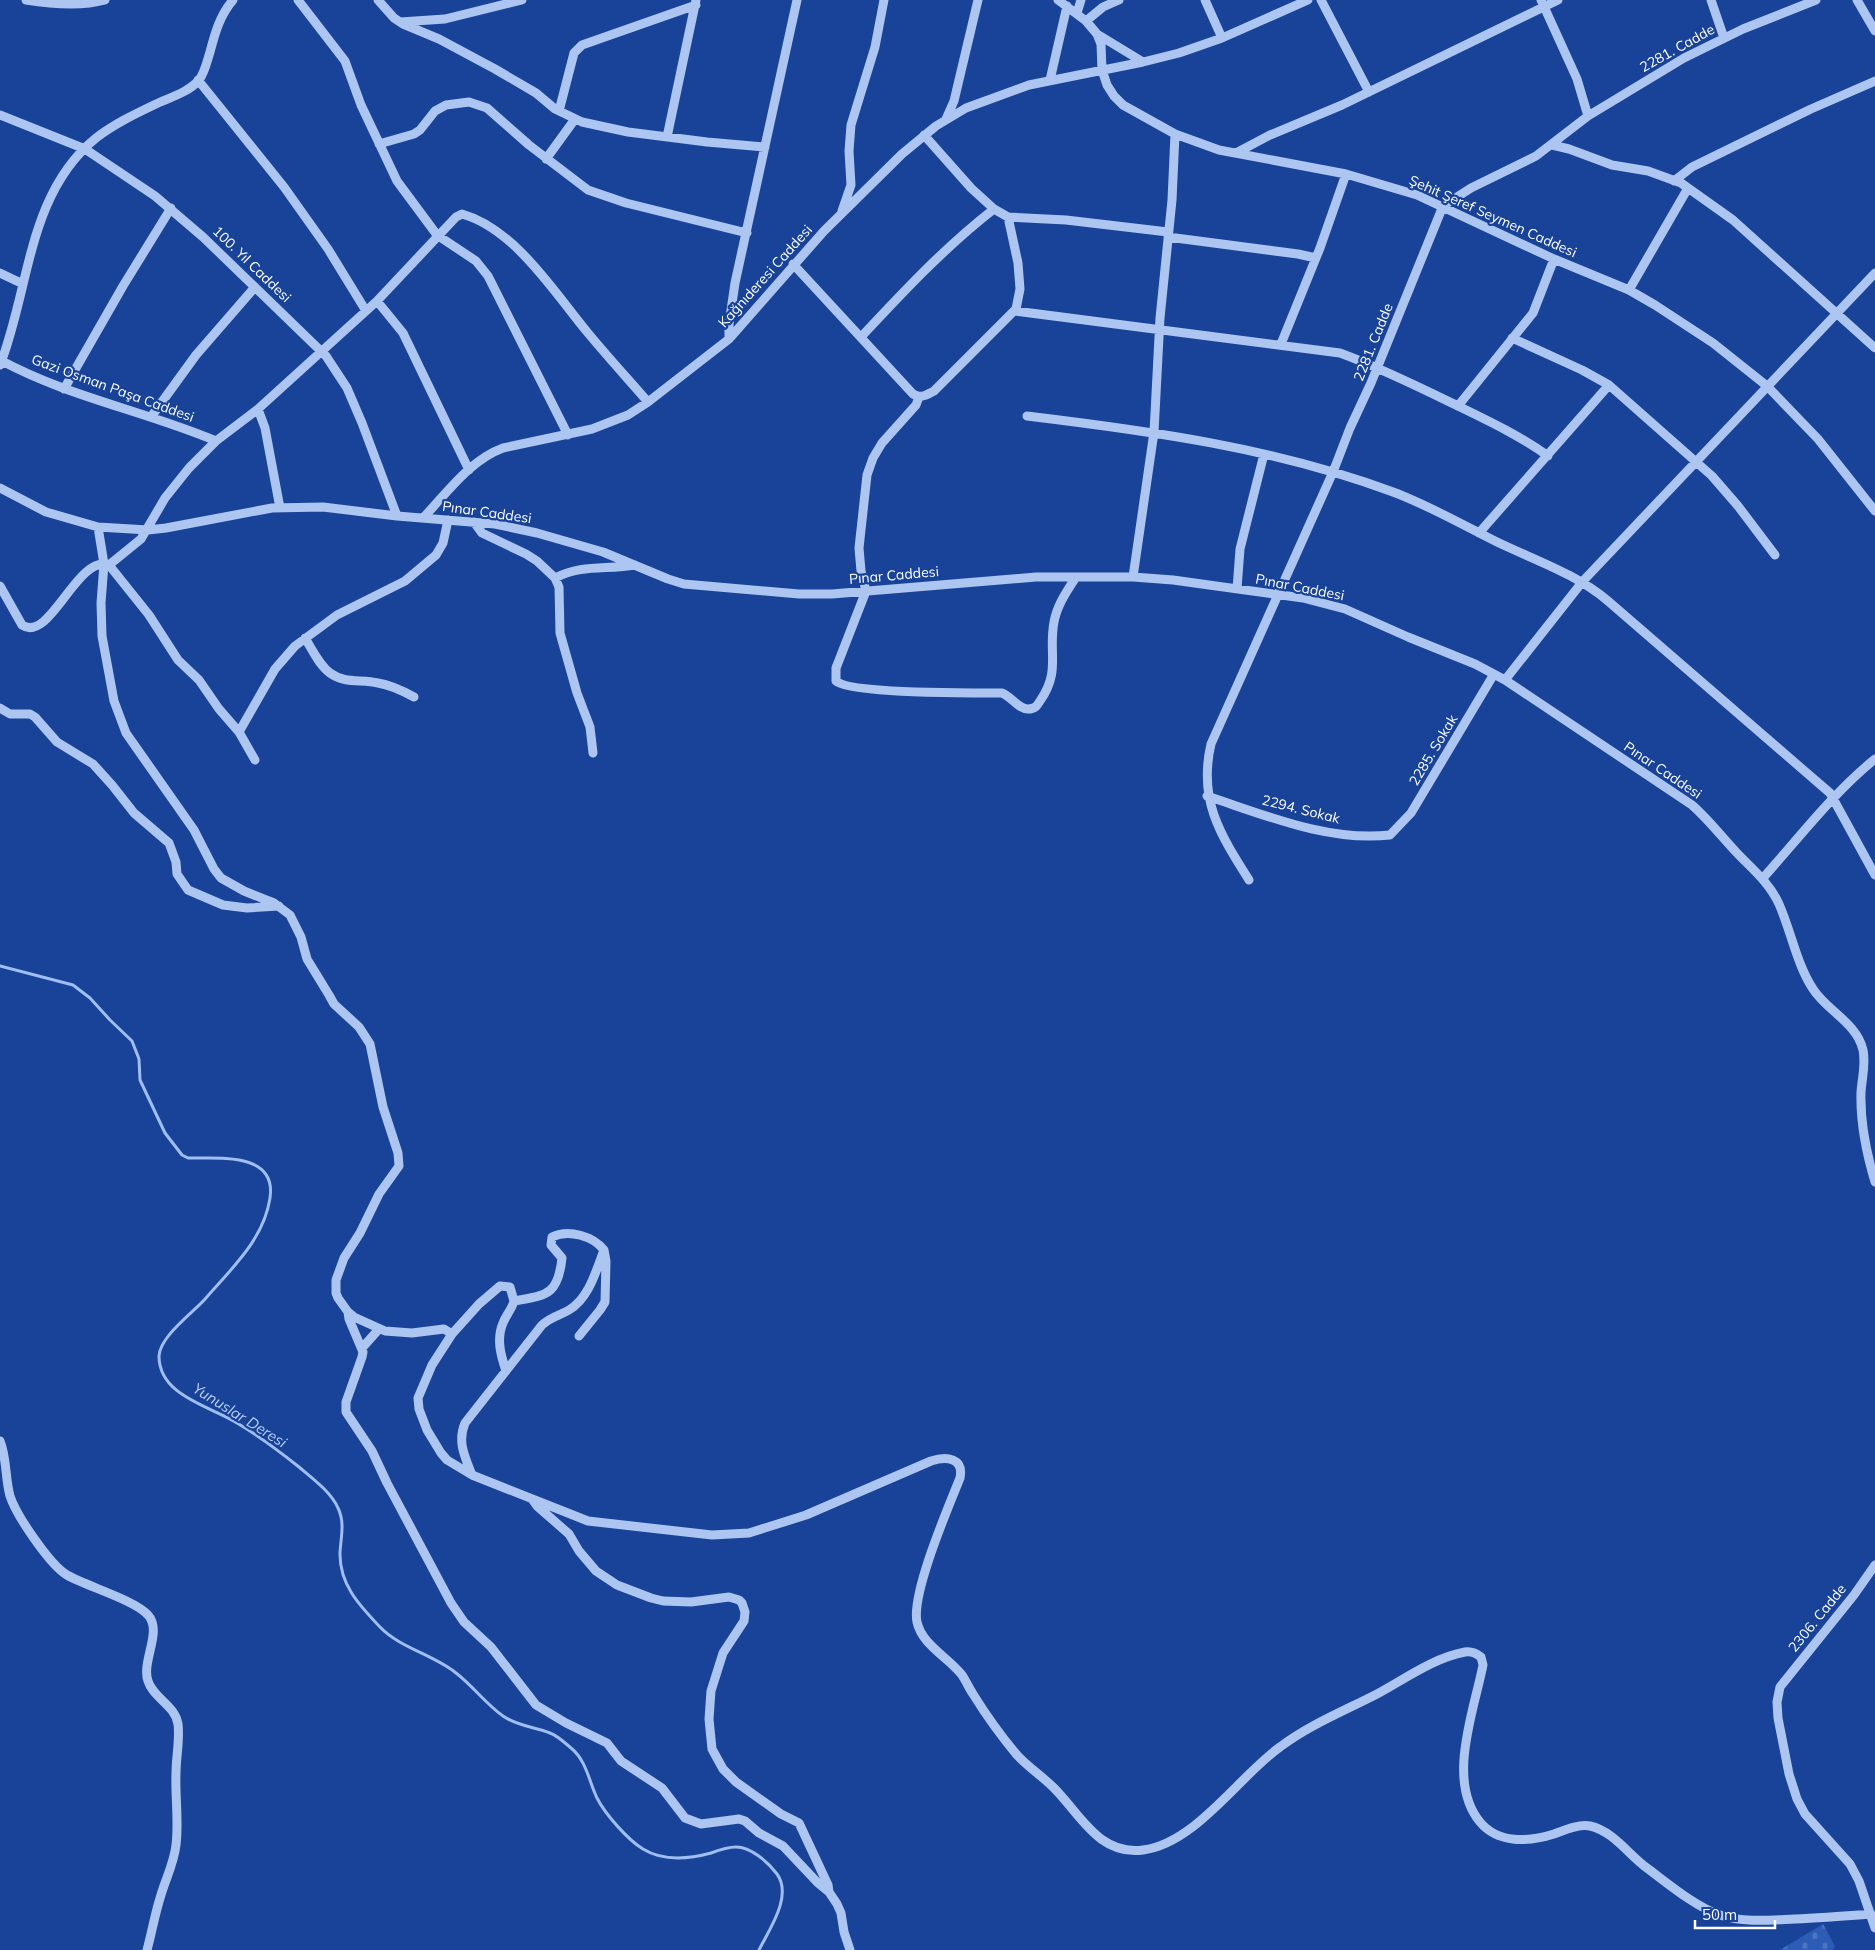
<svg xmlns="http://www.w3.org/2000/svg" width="1875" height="1950" font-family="Mulish,sans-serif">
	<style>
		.cemetery { fill: url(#cemetery-stones) }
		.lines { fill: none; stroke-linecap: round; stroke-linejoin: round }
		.stream { stroke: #a0bef3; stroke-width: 3 }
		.minor { stroke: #adc5f1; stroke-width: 9 }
		.labels { text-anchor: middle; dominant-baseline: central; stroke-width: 4.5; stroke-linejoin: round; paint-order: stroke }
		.street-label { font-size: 14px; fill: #fff; stroke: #184398 }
		.water-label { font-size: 15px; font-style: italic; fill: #b9cff8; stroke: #184398 }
	</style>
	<defs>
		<pattern id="cemetery-stones" width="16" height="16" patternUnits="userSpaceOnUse" patternTransform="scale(1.25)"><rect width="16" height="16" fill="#2c5cb6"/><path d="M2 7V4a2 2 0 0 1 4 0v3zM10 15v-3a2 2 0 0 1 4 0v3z" fill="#4c74c1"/></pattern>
	</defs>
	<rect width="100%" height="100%" fill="#184398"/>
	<path class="cemetery" d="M 1823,1924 L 1835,1946 L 1833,1950 L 1780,1950 Z"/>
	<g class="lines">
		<path class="stream" d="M 0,966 L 73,985 L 90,998 L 110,1020 L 132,1041 L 139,1059 L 140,1080 L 165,1133 L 182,1155 L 188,1158 C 217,1159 277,1151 270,1198 C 264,1239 232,1268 206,1298 C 193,1313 160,1336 159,1356 C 159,1396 210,1406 237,1423 C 259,1436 279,1451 299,1467 C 312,1478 331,1492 338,1508 C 345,1522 341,1537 340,1552 C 339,1584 359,1605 380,1627 C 400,1648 434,1655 456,1673 C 473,1686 486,1704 503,1716 C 517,1726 535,1727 550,1733 C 558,1736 565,1743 571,1748 C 586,1760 589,1781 597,1798 C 605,1814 628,1840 643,1849 C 664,1862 689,1859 711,1853 C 719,1850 728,1847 736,1847 C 751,1847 768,1862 777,1874 C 793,1896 769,1930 759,1950"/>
		<path class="minor" d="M 26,0 C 51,4 80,7 105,0
			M 298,0 L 345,61 L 361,105 L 397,181 L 437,235 L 476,261 L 488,276 L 568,435
			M 378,0 L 394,18 L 403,24 L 439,39 L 495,69 L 536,93 L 555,109 L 582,122 L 628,132 L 707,142 L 765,147
			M 1058,0 L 1086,21 L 1097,34 L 1101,44 L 1102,70 L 1107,85 L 1114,96 L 1123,105 L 1175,134 L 1219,150 L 1346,174 L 1417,195 L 1554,259 L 1629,290 L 1655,305 L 1713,343 L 1767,386 L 1818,439 L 1875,511
			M 1205,0 L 1222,38
			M 1321,0 L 1369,92
			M 1541,0 L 1577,79 L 1588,116
			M 1711,0 L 1724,38
			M 1857,0 L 1875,31
			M 1077,13 L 1081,0
			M 1086,21 L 1103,7 L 1119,0
			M 400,22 L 445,19 L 522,0
			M 1097,34 L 1143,62
			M 198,80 L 284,187 L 328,249 L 366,311
			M 1050,80 L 1067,6
			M 559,111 L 574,53 L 582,45 L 696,5
			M 0,115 L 85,149 L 155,196 L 203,237 L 326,356 L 347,388 L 362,423 L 397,516
			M 946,119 L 954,101 L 978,0
			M 924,135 L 971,188 L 994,209 L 1008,217 L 1066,220 L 1168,232
			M 667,137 L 696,0
			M 379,144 L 414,134 L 420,130 L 435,111 L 446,105 L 469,102 L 487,108 L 529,145 L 588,190 L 626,203 L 747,233
			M 1552,145 L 1569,149 L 1612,165 L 1648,171 L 1681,183 L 1733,220 L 1875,348
			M 1236,153 L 1270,135 L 1342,105 L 1558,0
			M 546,159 L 575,119
			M 1674,181 L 1692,167 L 1811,109 L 1875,81
			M 842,211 L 851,185 L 849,151 L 851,125 L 875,47 L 884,0
			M 1168,237 L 1298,254 L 1316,258
			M 793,264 L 913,394 C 920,399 926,395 934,391 L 1016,309 L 1020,289 L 1018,263 L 1008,217
			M 0,273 L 23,284
			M 1629,290 L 1688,188
			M 377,301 L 403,333 L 469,470
			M 1015,311 L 1340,353 C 1381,368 1421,388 1460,407 C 1491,422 1520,436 1548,456
			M 861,337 C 903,292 945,247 994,209
			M 1512,338 L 1582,370 L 1609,385 L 1712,476 L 1738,506 L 1775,555
			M 729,339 L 729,324 L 735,283 L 797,0
			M 1281,344 L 1320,248 L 1346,174
			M 0,360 C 68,397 145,411 216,441
			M 0,365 C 30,289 27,194 96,138 C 114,124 135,114 156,104 C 169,98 189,92 199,80 C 205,72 207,61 210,52 C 215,33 220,15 233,0
			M 64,389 L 123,286 L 171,208
			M 919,397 L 916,405 L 882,443 L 873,458 L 867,475 L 859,548 L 861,571 L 866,591 L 836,668 L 836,681 C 849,694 977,693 1002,693 C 1012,697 1018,709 1028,709 C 1035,709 1037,706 1040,701 C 1061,671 1048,653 1054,622 C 1057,605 1067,591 1076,577
			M 1458,406 L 1533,313 L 1554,259
			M 258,409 L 265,428 L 280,508
			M 1027,416 C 1151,431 1275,448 1393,492 C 1428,505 1461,524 1495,541 C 1534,560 1575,573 1608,601 L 1830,793 L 1875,875
			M 151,417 L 196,355 L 255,287
			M 0,488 L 46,512 L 98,527 L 148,530 L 166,528 L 272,508 L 323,507 L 397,516 L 495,524 L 537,533 L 603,552 L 668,579 L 684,584 L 799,594 L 832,594 L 1036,577 L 1133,577 L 1173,580 L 1303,598 L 1345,609 L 1408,637 L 1475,664 L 1505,680 L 1692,805 C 1708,819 1721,836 1736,852 C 1752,869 1769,882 1779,904 C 1791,931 1797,965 1813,989 C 1827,1011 1857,1023 1863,1050 C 1866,1064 1862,1078 1861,1092 C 1860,1123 1866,1152 1875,1182
			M 423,518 C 447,493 470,460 503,448 L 592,429 L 628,415 L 648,402 L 729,339 L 824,231 L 902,154 L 936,126 L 966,108 L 1029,85 L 1143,62 L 1179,53 L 1222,38 L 1308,0
			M 474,522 L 482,533 L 526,554 L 537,561 L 555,578 L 559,587 L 560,633 L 577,693 L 590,727 L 593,753
			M 98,527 L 104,564 L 101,603 L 102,636 L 114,701 L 126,733 L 194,830 L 214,869 L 221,878 L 244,891 L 274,903 L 290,915 L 301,937 L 307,959 L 329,995 L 334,1004 L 359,1027 L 370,1044 L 383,1107 L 398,1153 L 399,1166 L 379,1194 L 360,1233 L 344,1258 L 336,1280 L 336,1293 L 338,1298 L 348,1312 L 354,1317 L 385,1331 L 412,1333 L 444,1329 L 452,1334 L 432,1365 L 418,1398 L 419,1409 L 427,1430 L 441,1453 L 447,1460 L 472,1475 L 588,1521 L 712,1535 L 749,1533 L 806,1515 L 931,1461 C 947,1456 964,1458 960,1478 C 948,1508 911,1594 917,1622 C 922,1645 948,1657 962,1675 C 966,1681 969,1688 973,1694 C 986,1715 1001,1736 1017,1755 C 1028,1767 1042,1776 1054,1788 C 1080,1814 1099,1856 1143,1850 C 1196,1843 1239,1776 1280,1747 C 1309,1725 1344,1711 1377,1694 C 1405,1679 1433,1658 1465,1652 C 1471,1651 1476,1653 1481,1657 L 1483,1665 C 1474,1711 1446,1781 1480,1822 C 1498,1844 1529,1842 1554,1834 C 1565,1830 1578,1824 1590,1826 C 1613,1831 1629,1855 1647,1868 C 1667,1883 1697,1908 1720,1915 C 1744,1923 1771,1920 1795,1919 C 1821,1918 1846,1916 1871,1914
			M 1479,533 L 1609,385
			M 109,565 L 141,539 L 165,498 L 189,468 L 216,441 L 258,409 L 377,301 L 456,217 L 462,214 C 515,229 554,292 588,333 C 607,356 628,379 648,402
			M 1133,577 L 1154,432 L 1160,318 L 1172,200 L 1175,134
			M 555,578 C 582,564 606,570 635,565
			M 0,586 L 22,625 C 50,644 77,554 109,565 L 149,615 L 178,660 L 199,680 L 219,709 L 239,732 L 255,760
			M 1237,589 L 1240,549 L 1264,454
			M 305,638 C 312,649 319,665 330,673 C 345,684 361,679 378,683 C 391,685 403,691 414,697
			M 1505,680 L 1583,581 L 1875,273
			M 0,708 L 10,714 L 30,714 L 35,717 L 57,742 L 93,764 L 112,785 L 134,813 L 169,843 L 176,862 L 177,874 L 188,890 L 223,905 L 247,908 L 279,906
			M 239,732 L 275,669 L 295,646 L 337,615 L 405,581 L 436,555 L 443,543 L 448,520
			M 1207,796 C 1265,815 1328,842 1390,835 L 1411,813 L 1494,674
			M 1763,878 C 1799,838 1833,793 1875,759
			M 1249,880 C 1220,834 1198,800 1211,744 L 1333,472 L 1350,428 L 1371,383 L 1443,206 L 1471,188 L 1536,156 L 1588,116 L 1684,58 L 1743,29 L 1816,0
			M 514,1301 C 546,1295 558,1296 562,1258 L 551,1245 L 552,1237 C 569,1229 593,1236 604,1250 L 606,1261 L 605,1302 L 600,1310 L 579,1336
			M 348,1312 L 349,1319 L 363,1352 L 362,1357 L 346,1402 L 346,1412 L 372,1451 L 387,1483 L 451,1603 L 464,1622 L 491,1647 L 536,1705 L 566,1723 L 607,1743 L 621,1761 L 662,1788 L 685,1818 L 701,1824 L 739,1819 L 745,1821 L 759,1833 L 783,1846 L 817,1882 L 829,1892 L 837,1904 L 841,1913 L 844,1932 L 850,1950
			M 452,1334 L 479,1304 L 500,1286 L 510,1287 L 514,1301 C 512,1309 506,1315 503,1323 C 496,1339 501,1356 506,1371
			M 362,1348 L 379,1329
			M 0,1441 C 7,1458 5,1478 10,1496 C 16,1515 50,1565 67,1575 C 86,1586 135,1600 148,1615 C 163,1631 141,1662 148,1681 C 153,1698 175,1705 178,1724 C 180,1740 176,1757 176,1773 C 175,1797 179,1821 176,1845 C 174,1863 166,1878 161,1895 C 155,1913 152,1932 147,1950
			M 472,1475 C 465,1457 457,1442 465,1423 L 542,1325 C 552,1316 559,1316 569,1310 C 589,1298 596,1271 604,1250
			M 532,1499 L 537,1506 L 569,1534 L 579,1551 L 596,1571 L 617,1585 L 651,1598 L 663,1601 L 691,1602 L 729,1597 L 739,1600 L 742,1603 L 745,1612 L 744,1621 L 723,1653 L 711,1691 L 709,1719 L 712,1749 L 723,1769 L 736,1782 L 781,1814 L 799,1823 L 828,1885 L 829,1892
			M 1875,1565 L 1854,1595 L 1780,1687 L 1777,1702 L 1778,1718 L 1789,1774 L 1797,1799 L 1805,1814 L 1850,1864 L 1859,1881 L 1875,1928"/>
	</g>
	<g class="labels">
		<g class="street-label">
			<text transform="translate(1677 48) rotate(-29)">2281. Cadde</text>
			<text transform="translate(1493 216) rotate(24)">Şehit Şeref Seymen Caddesi</text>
			<text transform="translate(252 264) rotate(44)">100. Yıl Caddesi</text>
			<text transform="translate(765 276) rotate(-48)">Kağnıderesi Caddesi</text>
			<text transform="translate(1373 342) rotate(-68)">2281. Cadde</text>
			<text transform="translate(113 388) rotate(20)">Gazi Osman Paşa Caddesi</text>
			<text transform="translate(487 512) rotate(8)">Pınar Caddesi</text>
			<text transform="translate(894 575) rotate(-5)">Pınar Caddesi</text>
			<text transform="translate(1300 587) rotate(11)">Pınar Caddesi</text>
			<text transform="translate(1433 750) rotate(-59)">2285. Sokak</text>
			<text transform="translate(1663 770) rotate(34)">Pınar Caddesi</text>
			<text transform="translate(1301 809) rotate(14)">2294. Sokak</text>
			<text transform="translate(1817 1618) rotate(-51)">2306. Cadde</text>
		</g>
		<g class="water-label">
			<text transform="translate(240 1415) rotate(32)">Yunuslar Deresi</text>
		</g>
	</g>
	<path d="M1695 1920v8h80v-8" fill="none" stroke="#ffffff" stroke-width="2.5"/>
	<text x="1702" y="1920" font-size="15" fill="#ffffff" stroke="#184398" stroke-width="4" paint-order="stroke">50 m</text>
</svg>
